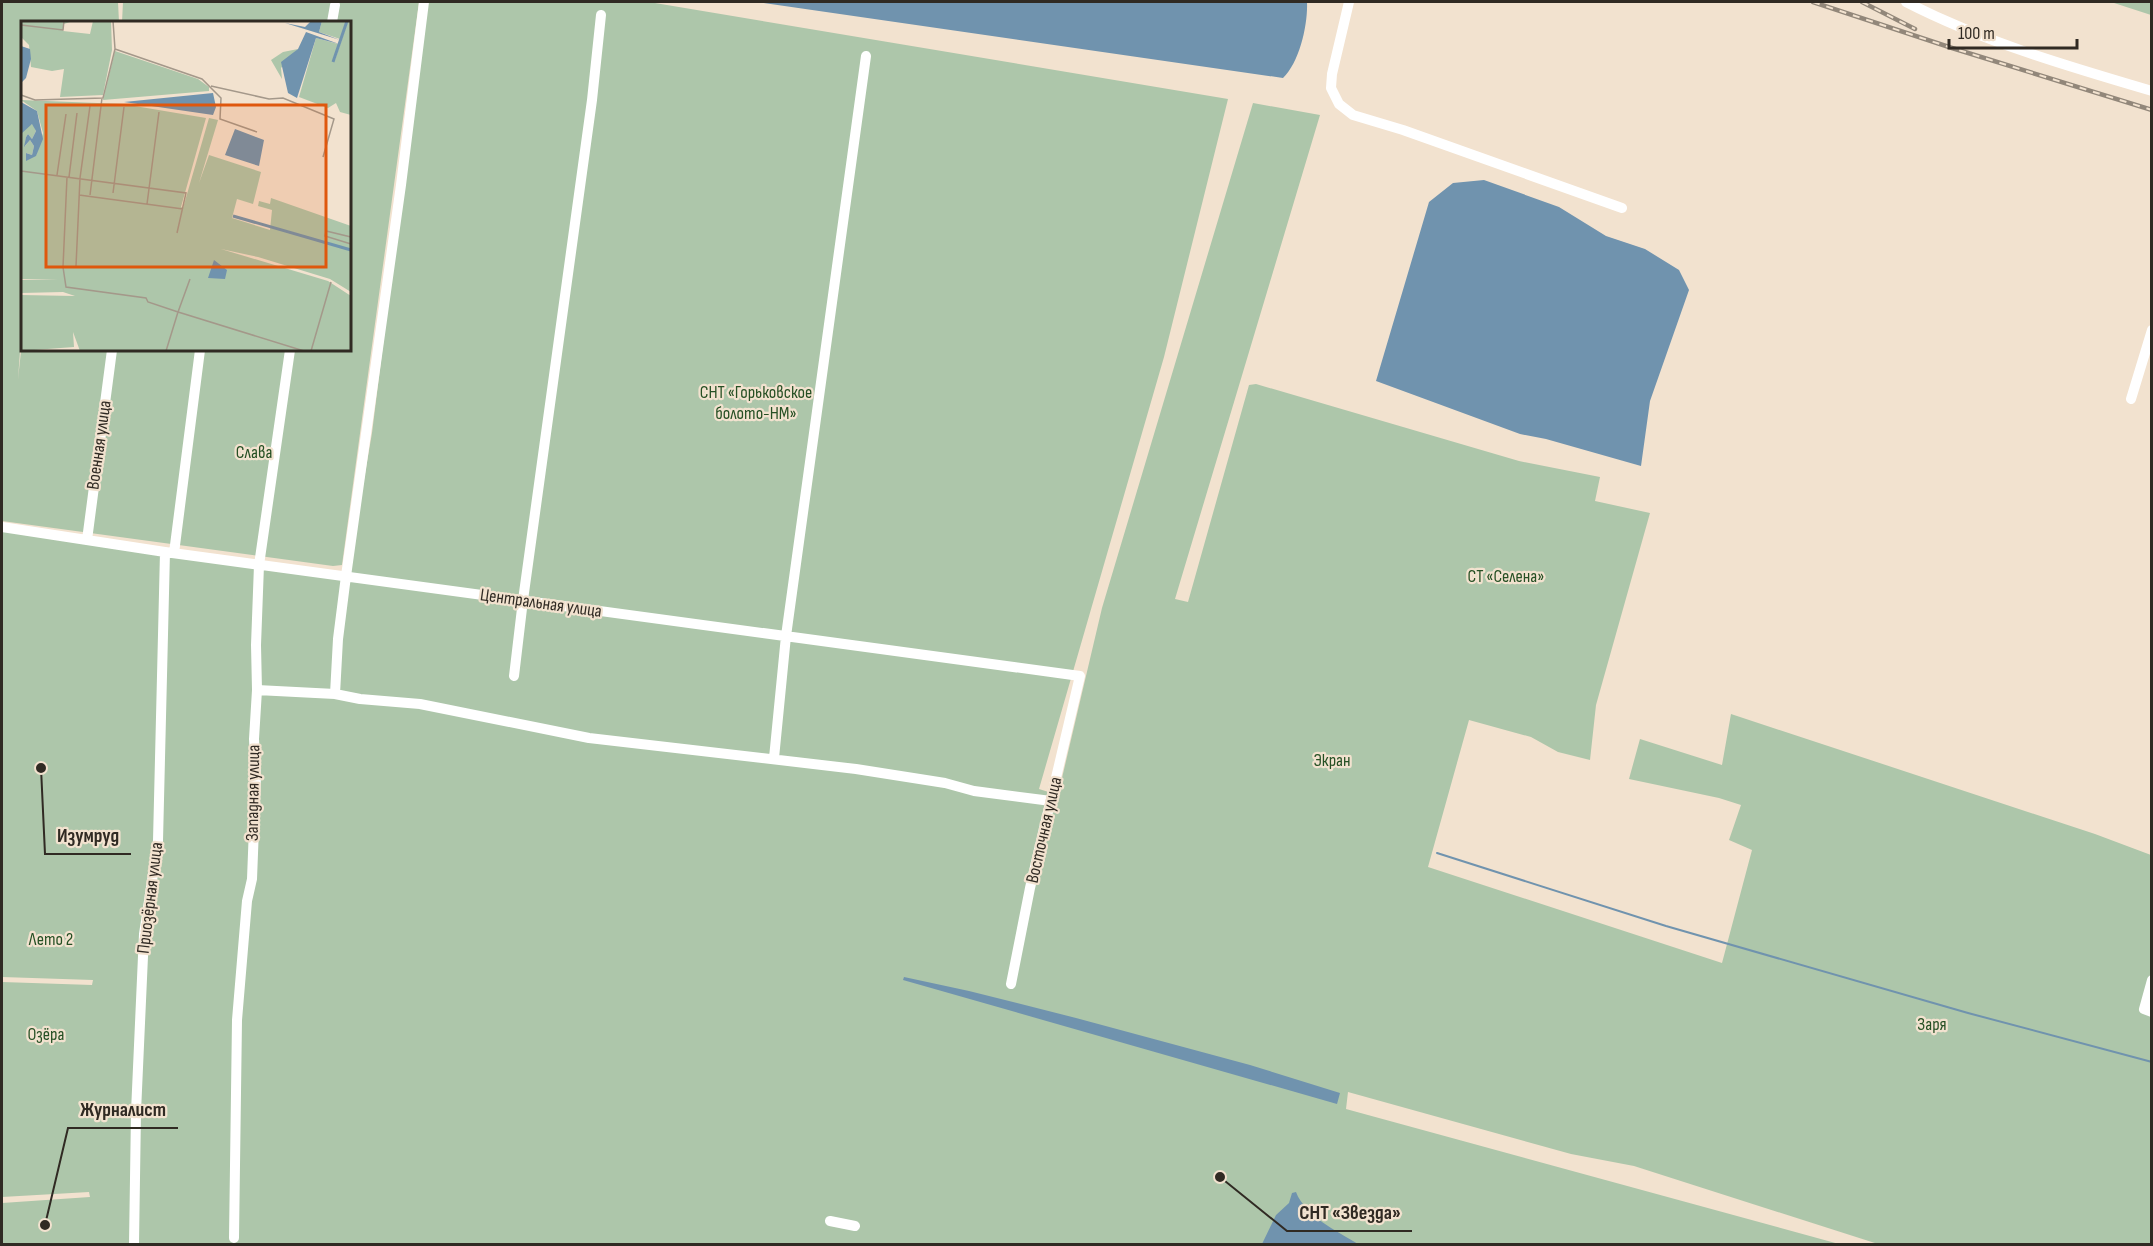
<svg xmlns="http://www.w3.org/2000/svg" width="2153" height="1246" font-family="'Sofia Sans Condensed',sans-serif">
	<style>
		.green { fill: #adc6aa }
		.water { fill: #7093ae }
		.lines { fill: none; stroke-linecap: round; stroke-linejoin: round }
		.stream { stroke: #7093ae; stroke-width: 2 }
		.street { stroke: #fff; stroke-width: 10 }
		.rail-casing { stroke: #92877a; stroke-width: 4.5 }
		.rail { stroke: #f2e2cf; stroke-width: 2; stroke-dasharray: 7; stroke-linecap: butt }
		.labels { text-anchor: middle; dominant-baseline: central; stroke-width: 4.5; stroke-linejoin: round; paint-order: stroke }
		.park-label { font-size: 18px; fill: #265024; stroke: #f2e2cf }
		.street-label { font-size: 18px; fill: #302a23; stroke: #f2e2cf }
		.inset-river { fill: none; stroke: #7093ae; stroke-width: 3 }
		.inset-road { fill: none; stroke: #a4988a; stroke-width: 1.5 }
		.view { fill: #df570d; fill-opacity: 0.15; stroke: #df570d; stroke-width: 3 }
		.inset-edge { fill: none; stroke: #302a23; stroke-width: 3 }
		.leader { fill: none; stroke: #302a23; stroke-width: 2 }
		.callout-dot { fill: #302a23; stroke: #f2e2cf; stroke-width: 2 }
		.callout-label { font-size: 20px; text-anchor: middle; font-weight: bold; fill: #302a23; stroke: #f2e2cf; stroke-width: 4.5; stroke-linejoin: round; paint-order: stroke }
	</style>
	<rect width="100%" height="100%" fill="#f2e2cf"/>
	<path class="green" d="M 2,2 L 118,2 L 119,22 L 22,22 L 22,324 L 18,379 L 22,342 L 22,350 L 350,350 L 350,22 L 122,22 L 123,2 L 419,2 L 342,565 L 333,566 L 2,521 Z
		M 426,2 L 649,2 L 1228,99 L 1164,357 L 1039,789 L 1058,795 L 1102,608 L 1253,103 L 1320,115 L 1175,599 L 1188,602 L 1249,385 L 1256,384 L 1519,461 L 1600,477 L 1595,501 L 1650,513 L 1596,705 L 1590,760 L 1558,752 L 1531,737 L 1469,720 L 1428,867 L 1722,963 L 1752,850 L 1729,840 L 1741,805 L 1719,798 L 1629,779 L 1640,739 L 1722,765 L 1731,714 L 2095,834 L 2151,855 L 2151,1244 L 1878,1244 L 1634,1166 L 1571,1154 L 1348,1092 L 1346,1109 L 1839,1244 L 2,1244 L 2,1203 L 90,1197 L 89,1192 L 2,1197 L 2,982 L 92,985 L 93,980 L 2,977 L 2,530 L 347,579 L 372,433 Z
		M 2111,2 L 2151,2 L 2151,15 Z"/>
	<path class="water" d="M 757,2 L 1307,2 C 1308,24 1300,62 1283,78 Z
		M 1484,180 L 1559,207 L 1606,236 L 1645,249 L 1679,270 L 1689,290 L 1650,401 L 1641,466 L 1546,439 L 1520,434 L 1376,381 L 1429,202 L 1453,183 Z
		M 904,977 L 969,991 L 1076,1018 L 1250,1065 L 1340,1093 L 1337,1104 L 903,980 Z
		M 1296,1192 C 1305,1216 1337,1231 1358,1244 L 1262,1244 L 1276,1215 L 1289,1203 L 1292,1193 Z"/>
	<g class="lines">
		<path class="stream" d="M 1437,853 L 1666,926 L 1968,1013 L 2152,1062"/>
		<path class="street" d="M 1349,2 L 1332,74 L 1331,88 L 1339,104 L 1353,115 L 1403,130 L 1622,208
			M 1906,2 C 1984,42 2067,66 2152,91
			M 332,22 L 335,5
			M 2131,399 L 2152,330
			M 2,527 L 165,552 L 1080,676 L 1030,888 L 1011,984
			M 87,540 L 112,350
			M 174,553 L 200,350
			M 514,676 L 523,600 L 592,100 L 601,15
			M 257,690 L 335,694 L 360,699 L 420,704 L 589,738 L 856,769 L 945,783 L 974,791 L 1051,801
			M 335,694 L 338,639 L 346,576 L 401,185 L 424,2
			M 774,758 L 786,636 L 866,56
			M 2152,980 L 2144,1009 L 2152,1012
			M 830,1221 L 855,1226
			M 234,1238 L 237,1020 L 247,901 L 252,879 L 256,776 L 254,739 L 257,690 L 256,645 L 259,565 L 290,350
			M 134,1244 L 136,1112 L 144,934 L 158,841 L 165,552"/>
		<defs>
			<path id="rail" d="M 1813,2 L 1952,48 L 2152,110
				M 1862,2 L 1915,29"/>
		</defs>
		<use href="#rail" class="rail-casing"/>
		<use href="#rail" class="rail"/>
	</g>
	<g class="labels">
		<g class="park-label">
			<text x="756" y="392">СНТ «Горьковское<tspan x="756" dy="21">болото-НМ»</tspan></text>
			<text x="254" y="452">Слава</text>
			<text x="1506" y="576">СТ «Селена»</text>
			<text x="1332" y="760">Экран</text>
			<text x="51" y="939">Лето 2</text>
			<text x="1932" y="1024">Заря</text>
			<text x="46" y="1034">Озёра</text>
		</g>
		<g class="street-label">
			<text transform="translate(99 445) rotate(-82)">Военная улица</text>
			<text transform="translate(541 603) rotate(8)">Центральная улица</text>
			<text transform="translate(253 793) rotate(-89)">Западная улица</text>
			<text transform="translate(1044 830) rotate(-77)">Восточная улица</text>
			<text transform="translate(150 898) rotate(-83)">Приозёрная улица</text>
		</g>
	</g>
	<g transform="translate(21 21)">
		<rect width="330" height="330" fill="#f2e2cf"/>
		<path d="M 0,0 L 52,0 L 43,3 L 42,10 L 69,13 L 72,0 L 90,0 L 91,29 L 82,74 L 39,76 L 43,48 L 31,50 L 10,46 L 8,24 L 0,16 ZM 301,0 L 325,0 L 319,18 L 298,11 ZM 327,0 L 330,0 L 330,94 L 319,91 L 315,82 L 307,87 L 278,76 L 295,17 L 317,23 L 313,42 ZM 277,28 L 260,47 L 261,58 L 250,39 L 262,31 ZM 94,30 L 177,58 L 188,66 L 188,70 L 82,79 ZM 0,79 L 102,83 L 185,97 L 160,186 L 162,187 L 188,97 L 197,99 L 178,162 L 188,134 L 240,151 L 232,183 L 216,178 L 211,197 L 249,209 L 251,189 L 237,185 L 238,180 L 249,183 L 250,177 L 330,205 L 330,271 L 309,258 L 237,236 L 200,228 L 307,260 L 330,275 L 330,330 L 59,330 L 52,311 L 53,326 L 0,330 L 0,274 L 54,275 L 42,271 L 0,272 L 0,259 L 37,258 L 0,258 L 0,113 L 6,104 L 12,103 L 15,110 L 11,118 L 7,113 L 5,116 L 4,125 L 9,119 L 13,125 L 11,134 L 5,132 L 6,138 L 15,134 L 22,112 L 16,90 Z" fill="#adc6aa"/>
		<path d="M 290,0 L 301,0 L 298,11 L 319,19 L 264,2 L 284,6 ZM 285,11 L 318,23 L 295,17 L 276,77 L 267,72 L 260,41 L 277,28 ZM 0,25 L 9,28 L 10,38 L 5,57 L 0,62 ZM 192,72 L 195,86 L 192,94 L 103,81 ZM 0,81 L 16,90 L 22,118 L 15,135 L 5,140 L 5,132 L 11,134 L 13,125 L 9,119 L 3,126 L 5,116 L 7,113 L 11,118 L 15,110 L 11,103 L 0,113 ZM 214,108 L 243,119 L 238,145 L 204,134 ZM 193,239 L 206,249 L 204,258 L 187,257 Z" fill="#7093ae"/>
		<path class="inset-river" d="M 312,41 L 326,0M 212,195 L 330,229"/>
		<path class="inset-road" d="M 0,4 L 42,9 L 43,0M 94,28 L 181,58 L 200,77 L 199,98 L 236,111M 190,65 L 248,78 L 262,77 L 313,98 L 302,136M 0,74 L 14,79 L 82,77 L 94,28 L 92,0M 0,150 L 165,172 L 156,212M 36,154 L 45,93M 46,156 L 42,246 L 45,266 L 125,277 L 127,281 L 157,291 L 169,258M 48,156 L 56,92M 92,172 L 103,86M 58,174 L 162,188M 69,174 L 81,77M 126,183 L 138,91M 330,216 L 305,210 L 304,215 L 330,223M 55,245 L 59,157 L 69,85M 145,330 L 157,291 L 283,330M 290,330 L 310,261"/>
		<path class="view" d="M 25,84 L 305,84 L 305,246 L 25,246 Z"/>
		<rect width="330" height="330" class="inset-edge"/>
	</g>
	<path class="leader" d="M41 768L45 854H131M45 1225L68 1128H178M1220 1177L1287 1231H1412"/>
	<g class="callout-dot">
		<circle cx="41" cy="768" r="6"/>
		<circle cx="45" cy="1225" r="6"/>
		<circle cx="1220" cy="1177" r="6"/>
	</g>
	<g class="callout-label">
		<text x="88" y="842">Изумруд</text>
		<text x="123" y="1116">Журналист</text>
		<text x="1350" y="1219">СНТ «Звезда»</text>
	</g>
	<rect width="2153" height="1246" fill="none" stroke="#302a23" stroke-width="6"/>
	<path d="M1949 39v9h128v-9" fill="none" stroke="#302a23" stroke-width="3"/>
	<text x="1958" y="39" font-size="18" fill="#302a23" stroke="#f2e2cf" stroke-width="4.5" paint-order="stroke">100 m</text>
</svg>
